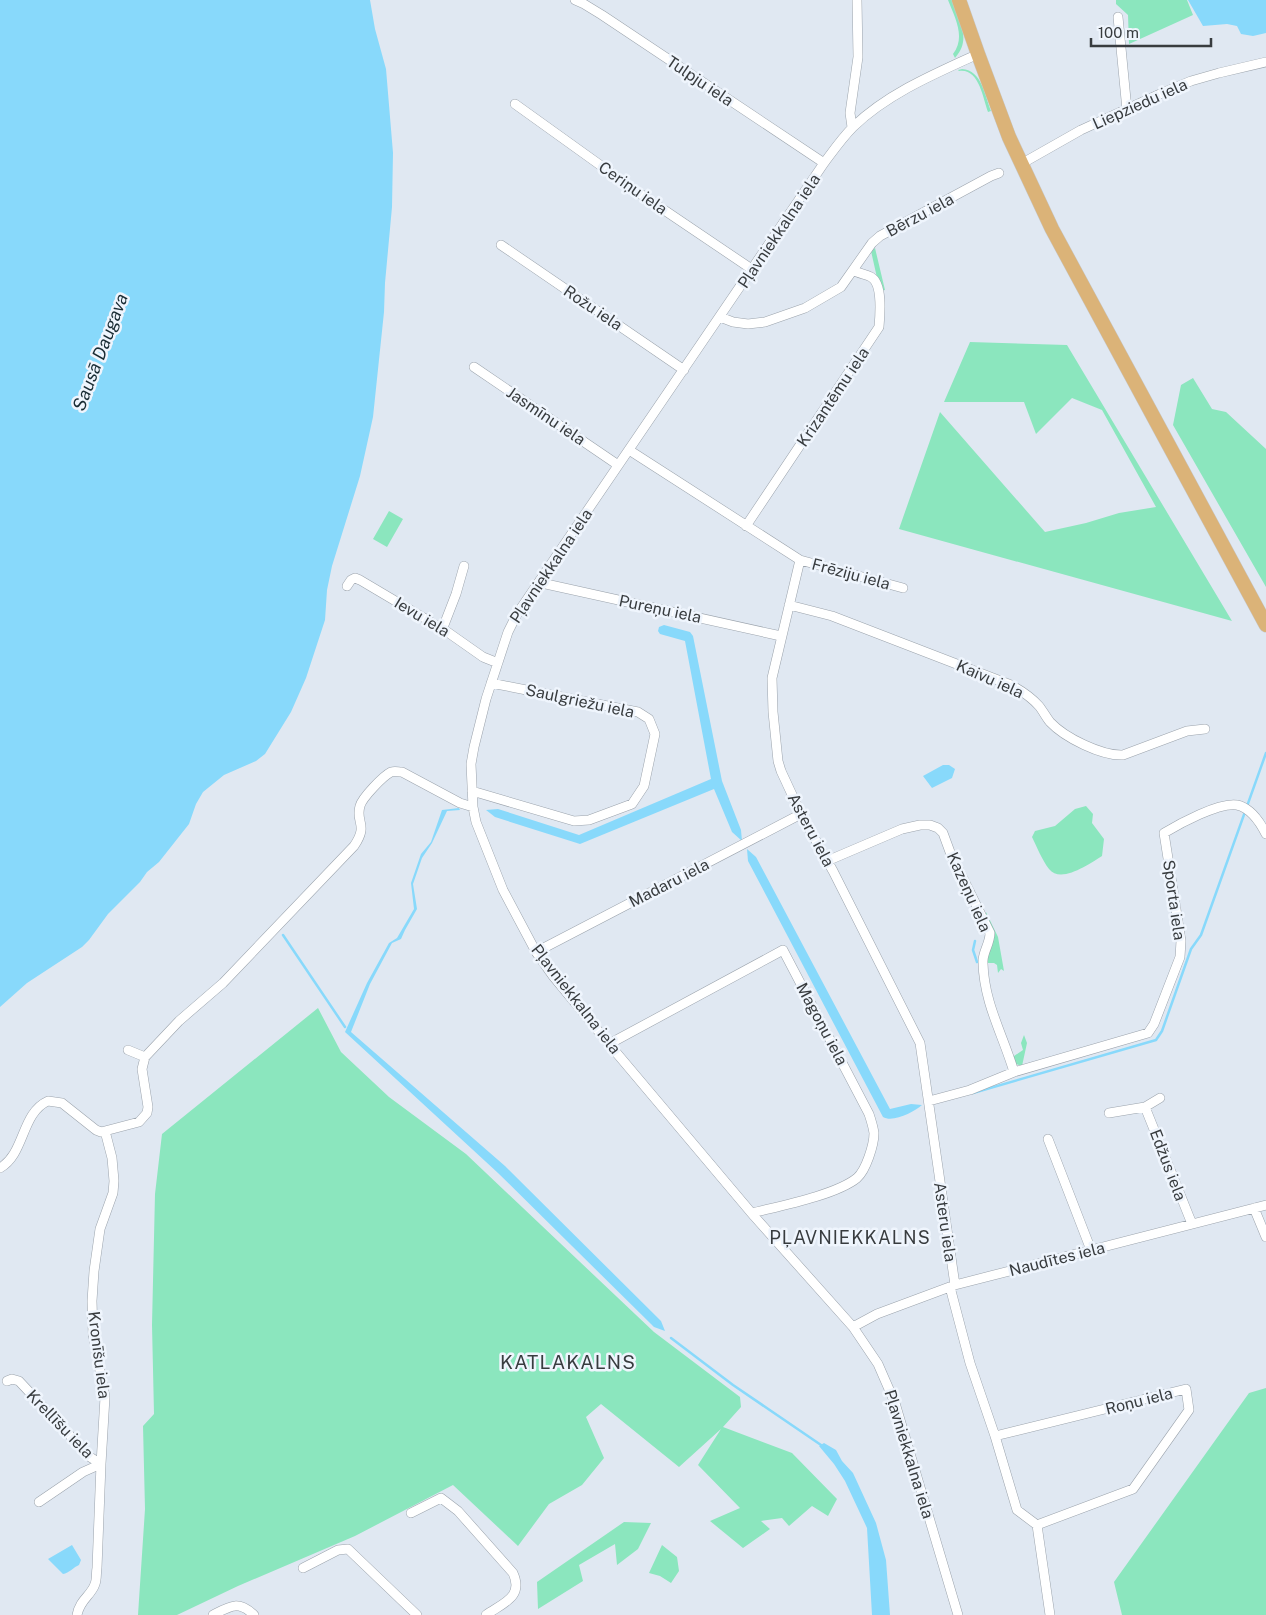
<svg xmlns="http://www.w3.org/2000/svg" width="1266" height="1615" font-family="'Public Sans',sans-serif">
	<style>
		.green { fill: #8be6be }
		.water { fill: #88d9fb }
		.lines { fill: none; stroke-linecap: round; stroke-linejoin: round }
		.stream { stroke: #88d9fb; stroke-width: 2.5 }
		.street-casing { stroke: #9ba3ac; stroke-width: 10 }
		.primary-casing { stroke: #c7c8c9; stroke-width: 15 }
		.street { stroke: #fff; stroke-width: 9 }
		.primary { stroke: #dbb378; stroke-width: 14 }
		.labels { text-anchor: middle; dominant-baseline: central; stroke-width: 5; stroke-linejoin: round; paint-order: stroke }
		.street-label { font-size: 16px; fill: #383c3f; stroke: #eff5fd }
		.water-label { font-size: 18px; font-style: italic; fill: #192c34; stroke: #eff5fd }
		.neighbourhood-label { font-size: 18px; letter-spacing: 1px; fill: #383c3f; stroke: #eff5fd }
		.quarter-label { font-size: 19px; letter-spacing: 1px; fill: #383c3f; stroke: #eff5fd }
	</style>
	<rect width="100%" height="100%" fill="#e0e8f2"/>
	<path class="green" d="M 948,0 L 952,0 C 959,21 972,39 955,58 L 953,54 C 966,37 955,18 948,0 Z
		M 1116,0 L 1187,0 L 1193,15 L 1129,44 L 1128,15 L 1116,4 Z
		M 962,69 C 982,70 985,96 991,111 L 988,112 C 983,98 979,68 959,71 L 958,70 Z
		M 875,248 L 885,290 L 880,291 L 871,251 Z
		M 970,342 L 1067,345 L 1232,621 L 899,529 L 940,412 L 1045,532 L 1086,523 L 1119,513 L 1156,507 L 1102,410 L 1072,398 L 1036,434 L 1024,402 L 944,402 Z
		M 1193,378 L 1212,409 L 1226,412 L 1266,449 L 1266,587 L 1173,425 L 1181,385 Z
		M 389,511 L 403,519 L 387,547 L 373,539 Z
		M 1086,806 L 1093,814 L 1092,823 L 1104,839 L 1102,856 C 1089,864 1061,884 1049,869 C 1042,860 1037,847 1032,837 L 1035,831 L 1055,826 L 1075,809 Z
		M 986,912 L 998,937 L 1004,971 L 1001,969 L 998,973 L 997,965 L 994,963 L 988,963 L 985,961 Z
		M 318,1008 L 341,1052 L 389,1097 L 466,1154 L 654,1332 L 740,1397 L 741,1407 L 723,1427 L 792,1453 L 837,1499 L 828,1516 L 812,1506 L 789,1526 L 782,1518 L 761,1521 L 770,1529 L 743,1548 L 710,1521 L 740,1508 L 698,1465 L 721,1429 L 679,1467 L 601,1404 L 586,1417 L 604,1458 L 582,1485 L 549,1504 L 518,1546 L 453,1485 L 355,1536 L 238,1586 L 177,1615 L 138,1615 L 145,1509 L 143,1426 L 154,1414 L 152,1325 L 155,1194 L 162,1134 Z
		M 1024,1035 L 1027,1043 L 1022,1066 L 1016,1064 L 1013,1060 L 1014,1056 L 1023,1050 L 1021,1043 Z
		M 1266,1388 L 1266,1615 L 1122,1615 L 1114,1582 L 1249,1393 Z
		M 624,1522 L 651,1523 L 638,1549 L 617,1565 L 615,1544 L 579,1565 L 583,1581 L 538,1609 L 537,1582 Z
		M 662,1545 L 677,1557 L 679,1571 L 671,1583 L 660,1576 L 649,1573 Z"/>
	<path class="water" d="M 0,0 L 370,0 L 375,29 L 386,69 L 393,153 L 392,207 L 385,283 L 384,312 L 373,417 L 360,476 L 332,566 L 327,590 L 325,620 L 306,678 L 291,712 L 265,754 L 256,761 L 224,775 L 203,792 L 196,804 L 189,824 L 159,862 L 147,872 L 140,882 L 108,914 L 89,940 L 82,947 L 27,983 L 0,1007 Z
		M 1188,0 L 1266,0 L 1266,33 L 1253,36 L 1241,34 L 1237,26 L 1227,24 L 1203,26 Z
		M 664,625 L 690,632 L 693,636 L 722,781 L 741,830 L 742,841 L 732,832 L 714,789 L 580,844 L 495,817 L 486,810 L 498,809 L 579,835 L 711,779 L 685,641 L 660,634 L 658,631 L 659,627 Z
		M 943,765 L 949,765 L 955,769 L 952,778 L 932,788 L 923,776 Z
		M 459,808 L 460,810 L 447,811 L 432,843 L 422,858 L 413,884 L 417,909 L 405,930 L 401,939 L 392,943 L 370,984 L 351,1032 L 505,1166 L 661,1321 L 665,1331 L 654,1327 L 651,1324 L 498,1173 L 345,1032 L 367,983 L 389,943 L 397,938 L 414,909 L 411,883 L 421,854 L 431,842 L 442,810 Z
		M 747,849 L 756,857 L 890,1109 L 911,1104 L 922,1105 C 914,1112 893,1123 883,1117 L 748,861 Z
		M 824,1443 L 836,1450 L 842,1461 L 853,1473 L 876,1523 L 886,1560 L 890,1615 L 872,1615 L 867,1528 L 845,1481 L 834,1464 L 819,1446 Z
		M 72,1545 L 81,1560 L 79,1565 C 74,1567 69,1573 63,1574 L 48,1559 Z"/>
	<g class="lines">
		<path class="stream" d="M 283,935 L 345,1027
			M 975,941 L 973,950 L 977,962
			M 973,1093 L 1156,1040 L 1162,1031 L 1191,949 L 1201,935 L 1266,753
			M 671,1338 L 733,1385 L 821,1445"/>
		<defs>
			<path id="street" d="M 575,0 L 584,4 L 602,15 L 824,163
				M 1118,17 L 1127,110
				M 515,104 L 639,193 L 753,270
				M 852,127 L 850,113 L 858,57 L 857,0
				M 1021,164 L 1081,130 L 1162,93 L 1191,81 L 1219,73 L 1266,62
				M 501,245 L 684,370
				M 720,317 L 733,322 L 748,324 L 765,322 L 805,308 L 841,287 L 872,243 L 880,236 L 991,176 L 999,173
				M 474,367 L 618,465
				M 629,450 L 800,560 L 772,678 L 773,712 L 778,761 L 781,771 L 801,814 L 833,871 L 920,1043 L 955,1285
				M 746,526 L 879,327 C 880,315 883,284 871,277 C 866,274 859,274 853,270
				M 800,560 L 903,588
				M 540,580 L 546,584 L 781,636
				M 347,586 L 351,580 L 355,578 L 360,580 L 446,631 L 483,657 L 498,663
				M 789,605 L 832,616 L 1011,685 C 1022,691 1031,697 1039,706 C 1043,711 1046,717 1050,722 C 1065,738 1102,756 1123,755 L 1187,731 L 1205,729
				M 440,627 L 444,625 L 456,594 L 464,566
				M 472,791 L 574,821 L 589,820 L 632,804 L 644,786 L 655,734 L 649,719 L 638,712 L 491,683
				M 827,861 L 902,829 L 920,825 L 930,825 L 938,828 L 943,833 L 950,852 L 990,933 C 990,944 982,953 983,963 C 984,1003 1003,1035 1014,1072
				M 536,952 L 801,814
				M 609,1044 L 783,950 L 869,1114 C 871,1120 873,1126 874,1133 C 874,1145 866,1170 857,1178 C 836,1195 780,1206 752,1213
				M 128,1050 L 145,1057
				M 929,1101 L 970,1090 L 1014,1072 L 1148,1033 L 1154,1024 L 1180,957 L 1181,941 L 1164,833 C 1179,824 1219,802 1237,805 C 1251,808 1260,822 1266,834
				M 1145,1107 L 1192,1224
				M 1109,1113 L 1145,1107 L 1160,1098
				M 1048,1139 L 1091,1250
				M 0,1168 C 25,1154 21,1113 48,1101 L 62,1103 L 96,1130 L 101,1132 L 139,1122 L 147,1113 L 148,1107 L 142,1069 L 145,1057 L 179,1021 L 223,983 L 354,846 C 369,824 355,823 360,806 C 362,798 383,776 391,772 C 395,771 398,772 402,772 L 460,803 L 473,807
				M 1254,1208 L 1266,1237
				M 950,1287 L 970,1363 L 995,1436 L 1017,1510 L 1037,1525 L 1050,1615
				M 853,1327 L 877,1314 L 955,1285 L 1266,1205
				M 7,1381 L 12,1379 L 19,1381 L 90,1457 L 101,1464 L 83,1472 L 39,1502
				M 995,1436 L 1186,1389 L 1189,1410 L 1133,1489 L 1037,1525
				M 411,1513 L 441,1498 L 458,1511 L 513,1573 C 524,1597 503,1603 486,1615
				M 303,1568 L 338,1550 L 348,1549 L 417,1615
				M 77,1615 C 80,1599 91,1596 95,1584 C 97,1579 96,1573 97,1568 L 101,1464 L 105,1397 L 93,1334 L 92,1301 L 94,1271 L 100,1229 L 113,1193 L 114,1181 L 112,1158 L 105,1131
				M 213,1615 C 230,1606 238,1600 254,1615
				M 958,1615 L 895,1403 L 878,1364 L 853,1327 L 754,1216 L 609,1044 L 553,976 L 536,952 L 503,890 L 476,822 L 473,807 L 471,764 L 474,747 L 486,699 L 508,632 L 517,614 L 824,163 C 833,151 842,138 853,127 C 887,94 934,74 978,54"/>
			<path id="primary" d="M 959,0 L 978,54 L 1009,137 L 1052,229 L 1266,625"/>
		</defs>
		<use href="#street" class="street-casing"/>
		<use href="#primary" class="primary-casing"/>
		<use href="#street" class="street"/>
		<use href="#primary" class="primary"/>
	</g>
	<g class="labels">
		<g class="street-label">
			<text transform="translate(700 81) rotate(34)">Tulpju iela</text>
			<text transform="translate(1140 104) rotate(-24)">Liepziedu iela</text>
			<text transform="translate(633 188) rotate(35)">Ceriņu iela</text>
			<text transform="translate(920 215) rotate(-28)">Bērzu iela</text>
			<text transform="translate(779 231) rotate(-56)">Pļavniekkalna iela</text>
			<text transform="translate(593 308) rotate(34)">Rožu iela</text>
			<text transform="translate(833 397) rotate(-56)">Krizantēmu iela</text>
			<text transform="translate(546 416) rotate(34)">Jasmīnu iela</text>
			<text transform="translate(551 566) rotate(-56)">Pļavniekkalna iela</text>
			<text transform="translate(851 574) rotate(15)">Frēziju iela</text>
			<text transform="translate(660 609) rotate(12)">Pureņu iela</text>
			<text transform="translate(422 617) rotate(31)">Ievu iela</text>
			<text transform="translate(990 679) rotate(24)">Kaivu iela</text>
			<text transform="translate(580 701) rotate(12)">Saulgriežu iela</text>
			<text transform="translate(811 830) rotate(62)">Asteru iela</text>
			<text transform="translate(669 883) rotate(-27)">Madaru iela</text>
			<text transform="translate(969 892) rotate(66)">Kazeņu iela</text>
			<text transform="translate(1174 900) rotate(82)">Sporta iela</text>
			<text transform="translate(576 999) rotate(52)">Pļavniekkalna iela</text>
			<text transform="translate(822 1024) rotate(62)">Magoņu iela</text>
			<text transform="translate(1168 1165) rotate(69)">Edžus iela</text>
			<text transform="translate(945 1222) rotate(82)">Asteru iela</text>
			<text transform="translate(1057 1259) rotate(-14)">Naudītes iela</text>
			<text transform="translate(99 1355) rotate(83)">Kronīšu iela</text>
			<text transform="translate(1139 1401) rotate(-14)">Roņu iela</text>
			<text transform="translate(60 1424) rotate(46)">Krellīšu iela</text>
			<text transform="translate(909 1454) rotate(73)">Pļavniekkalna iela</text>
		</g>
		<g class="water-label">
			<text transform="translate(100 352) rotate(-69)">Sausā Daugava</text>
		</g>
		<g class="neighbourhood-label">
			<text x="850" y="1237">PĻAVNIEKKALNS</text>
		</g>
		<g class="quarter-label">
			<text x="568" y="1362">KATLAKALNS</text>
		</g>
	</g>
	<path d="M1091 38v8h120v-8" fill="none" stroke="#383c3f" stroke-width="2.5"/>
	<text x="1098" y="38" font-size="15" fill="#383c3f" stroke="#eff5fd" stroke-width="4" paint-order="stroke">100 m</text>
</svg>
